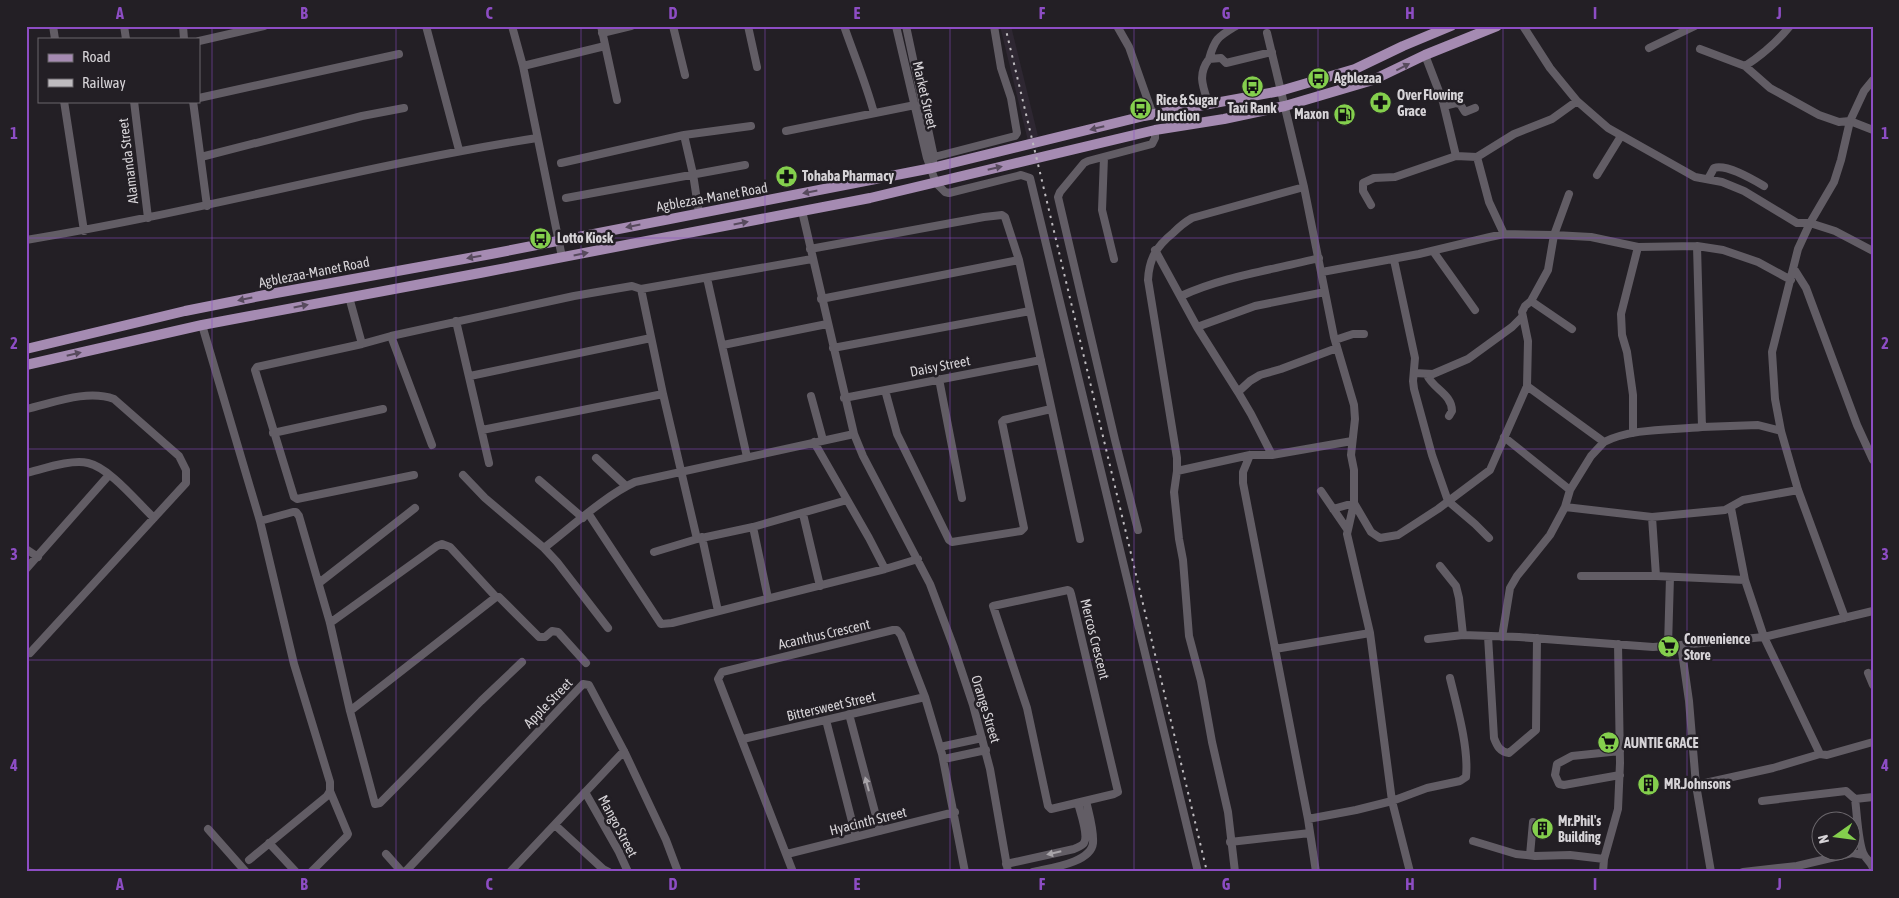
<svg xmlns="http://www.w3.org/2000/svg" width="1899" height="898" font-family="'Asap Condensed',sans-serif">
	<style>
		.built { fill: #2e2732 }
		.lines { fill: none; stroke-linecap: round; stroke-linejoin: round }
		.minor { stroke: #625d65; stroke-width: 8 }
		.major { stroke: #a58bb2; stroke-width: 10 }
		.rail { stroke: #bebbbf; stroke-width: 2; stroke-dasharray: 2.5 5; stroke-linecap: butt }
		.oneway { fill: #574a5d }
		.oneway2 { fill: #a8a4a9 }
		.grid { fill: none; stroke: #8d4dc4; stroke-width: 1; stroke-opacity: 0.55 }
		.labels { text-anchor: middle; dominant-baseline: central; stroke-width: 5; stroke-linejoin: round; paint-order: stroke }
		.poi-label { font-size: 14px; font-weight: bold; fill: #d6d3d7; stroke: #231f25; text-anchor: start }
		.street-label { font-size: 14px; fill: #d6d3d7; stroke: #231f25 }
		.neatline { fill: none; stroke: #8d4dc4; stroke-width: 2 }
		.grid-label { font-size: 16px; text-anchor: middle; font-weight: bold; fill: #8d4dc4 }
	</style>
	<rect width="100%" height="100%" fill="#231f25"/>
	<path class="built" d="M 1000,26 L 1011,26 L 1038,136 L 1028,141 Z"/>
	<g class="lines">
		<path class="minor" d="M 53,26 L 55,39
			M 124,26 L 126,39
			M 183,26 L 184,39
			M 426,26 L 459,150
			M 512,26 L 523,66 L 562,257
			M 601,26 L 617,100
			M 673,26 L 685,75
			M 748,26 L 757,67
			M 844,26 C 854,55 866,83 874,113
			M 896,26 L 927,158 L 936,183 L 945,192 L 949,193 L 1021,175 L 1030,178 L 1198,872
			M 906,26 L 934,157 L 933,161
			M 1117,26 L 1129,47 L 1153,115
			M 1523,26 L 1550,68 L 1577,101 L 1608,128 L 1695,177 L 1722,182 L 1744,191 L 1797,223 L 1810,223 L 1835,231 L 1873,251
			M 602,33 L 631,26
			M 1267,33 L 1304,187 L 1334,337 L 1354,405 L 1355,419 L 1351,455 L 1354,470 L 1354,503 L 1347,534 L 1370,633 L 1392,801 L 1410,872
			M 199,41 L 264,26
			M 1649,48 L 1695,26
			M 1700,49 L 1745,66 L 1770,88 L 1819,115 L 1839,122 L 1850,121 L 1873,130
			M 1425,55 L 1443,102 L 1456,156 L 1477,157 L 1489,202 L 1504,234
			M 1209,59 C 1215,38 1218,37 1236,26
			M 523,66 L 605,46
			M 1745,66 C 1762,55 1777,42 1790,26
			M 199,98 L 399,54
			M 64,101 L 84,231
			M 134,101 L 148,218
			M 193,101 L 207,206
			M 1209,105 C 1203,87 1197,75 1209,59 L 1221,58 L 1226,63 L 1272,52
			M 1444,106 L 1456,103 L 1460,104 L 1465,112 L 1475,108
			M 786,131 L 915,105
			M 684,135 L 693,174 L 699,213
			M 201,157 L 362,116 L 404,108
			M 934,157 L 1015,136 L 1017,133 L 1011,98 L 1001,68 L 994,26
			M 1104,157 L 1102,210 L 1114,259
			M 1477,157 L 1514,134 L 1552,119 L 1577,101
			M 561,163 L 684,135 L 751,126
			M 1597,175 L 1621,136
			M 1708,179 L 1714,168 C 1727,164 1752,179 1764,186
			M 1569,194 L 1554,235 L 1548,270 L 1531,301 L 1525,306 L 1522,312 L 1528,341 L 1527,386 L 1604,442 C 1631,428 1672,430 1702,427 L 1697,246
			M 566,198 L 745,165
			M 1371,205 L 1363,191 L 1363,183 L 1374,178 L 1395,177 L 1456,156
			M 802,211 L 854,434 L 863,456 L 930,584 L 954,648 L 973,705 L 990,769 L 1008,872
			M 26,240 C 198,212 365,165 537,138
			M 810,249 L 984,217 L 1002,215 L 1005,217 L 1019,260 L 1080,539
			M 1155,250 L 1197,327 L 1238,392
			M 1433,251 L 1475,310
			M 1394,260 L 1415,358 L 1413,381 L 1414,389 L 1432,455 L 1448,501 L 1475,524 L 1489,538
			M 1794,269 L 1806,288 L 1857,425 L 1873,460
			M 1322,272 L 1419,254 L 1490,237 L 1504,234 L 1554,235 L 1591,237 L 1638,247 L 1697,246 L 1723,250 L 1758,262 L 1791,280
			M 707,278 L 747,457
			M 641,289 L 663,394 L 697,539
			M 1181,296 C 1224,276 1273,270 1319,258
			M 349,297 L 362,344 L 257,367 L 255,370 L 294,497 L 297,499 L 414,475
			M 821,299 L 1019,260
			M 1531,301 L 1572,329
			M 456,321 L 489,463
			M 202,325 L 260,521 L 294,664 L 330,782 L 330,791 L 327,796 L 249,860
			M 1197,327 L 1255,306 L 1325,292
			M 391,336 L 432,445
			M 1335,340 L 1353,334 L 1364,334
			M 362,344 L 391,336 L 574,296 L 632,286 L 641,289 L 812,259
			M 723,345 L 827,324
			M 833,348 L 1030,311
			M 1414,373 L 1433,374 L 1468,359 L 1512,327 L 1521,318
			M 1427,375 C 1433,389 1452,394 1452,411 L 1449,416
			M 470,376 L 651,338
			M 939,379 L 962,498
			M 885,390 L 897,434 L 949,540 L 952,542 L 1021,531 L 1024,528 L 1002,422 L 1004,420 L 1051,409
			M 811,396 L 823,440
			M 844,398 L 1041,360
			M 26,409 C 53,403 87,389 114,399 L 179,456 L 186,470 L 186,483 L 30,653
			M 1702,427 L 1758,425 L 1781,431
			M 482,430 L 663,394
			M 273,433 L 383,409
			M 1633,433 L 1633,395 L 1627,352 L 1622,335 L 1621,314 L 1638,247
			M 1504,437 L 1570,490
			M 814,442 L 869,538 L 885,569
			M 1250,455 L 1243,472 L 1243,483 L 1308,819 L 1316,872
			M 1272,455 L 1352,441
			M 596,458 L 626,486
			M 1177,471 L 1177,458 L 1148,280 C 1149,258 1157,246 1173,233 C 1179,227 1185,222 1192,218 L 1304,187
			M 26,473 C 43,469 71,459 88,463 C 110,468 137,502 154,518
			M 463,475 L 485,498 L 544,548 L 557,562 L 608,628
			M 539,480 L 583,518
			M 1321,491 L 1347,529
			M 1565,507 L 1652,517 L 1725,510 L 1743,500 L 1798,490
			M 1731,508 L 1745,580 L 1764,637 L 1820,754 L 1827,755 L 1873,742
			M 1333,509 L 1354,503 L 1371,532 L 1380,538 L 1398,535 L 1438,509 L 1490,470 L 1527,386
			M 588,513 L 661,624 L 672,623 L 885,569 L 918,559
			M 803,514 L 820,586
			M 1652,517 L 1656,576
			M 260,521 L 293,512 L 296,512 L 299,516 L 330,623 L 350,711 L 375,804 L 380,803 L 481,701 L 522,662
			M 753,527 L 768,598
			M 1138,530 L 1115,440 L 1058,197 L 1060,192 L 1084,163 L 1088,161 L 1152,144 L 1155,138 L 1155,130
			M 702,537 L 718,611
			M 544,548 C 570,528 606,495 635,482 L 854,434
			M 26,549 L 38,557
			M 654,552 L 697,539 L 753,527 L 847,500
			M 1440,566 L 1456,586 L 1459,598 L 1463,635
			M 26,569 L 109,475
			M 1581,576 L 1656,576 L 1745,580
			M 319,583 L 415,508
			M 1068,590 L 1070,591 L 1071,594 L 1118,792 L 1114,794 L 1051,809 L 1048,806 L 1027,708 L 993,606 Z
			M 1845,618 L 1798,490 L 1781,431 L 1775,399 L 1772,352 L 1798,249 L 1810,223 L 1834,182 L 1841,160 L 1850,121 L 1864,91 L 1873,80
			M 330,623 L 437,546 L 442,544 L 450,547 L 496,597
			M 1488,636 L 1494,738 C 1497,746 1500,752 1509,753 L 1536,730 L 1537,638
			M 1502,637 L 1510,588 L 1517,576 L 1550,535 L 1565,507 L 1570,490 L 1591,456 L 1604,442
			M 1428,639 L 1463,635 L 1519,637 L 1653,647 L 1681,645 L 1764,637 L 1873,611
			M 1681,645 L 1689,701 L 1696,785 L 1711,872
			M 1668,646 L 1670,577
			M 1275,649 L 1370,633
			M 1868,673 L 1873,685
			M 350,711 L 496,597 L 499,597 L 539,637 L 545,637 L 552,631 L 558,632 L 586,663
			M 849,714 L 880,831
			M 826,720 L 856,837
			M 743,739 L 925,697
			M 940,747 L 982,738
			M 944,759 L 986,750
			M 1620,775 L 1564,785 L 1559,784 L 1555,775 L 1557,764 L 1572,756 L 1620,751
			M 1696,785 L 1773,768 L 1820,754
			M 585,792 L 619,852 L 628,872
			M 1855,799 L 1873,797
			M 1762,801 L 1846,791 L 1855,799 C 1857,813 1858,844 1864,855 C 1867,860 1871,862 1873,868
			M 1308,819 L 1356,810 L 1392,801 L 1427,788 L 1460,781 L 1466,777 C 1469,748 1457,707 1450,678
			M 555,825 L 603,869 L 609,872
			M 208,829 L 246,872
			M 1473,841 L 1516,854 L 1535,856 L 1570,855 L 1604,859
			M 1230,842 L 1310,833
			M 269,843 L 296,872
			M 386,854 L 402,872
			M 787,854 L 955,812
			M 1530,855 L 1533,822
			M 1006,864 L 1074,849 C 1078,847 1082,846 1084,843 C 1089,835 1080,812 1078,803
			M 311,872 L 347,836 L 348,834 L 330,791
			M 405,872 L 583,684 L 589,685 L 624,751 L 666,840 L 678,872
			M 510,872 L 624,751
			M 793,872 L 718,679 L 722,672 L 893,630 L 897,630 L 901,635 L 925,697 L 942,754 L 965,872
			M 1033,872 C 1049,868 1091,863 1093,843 C 1094,830 1089,814 1086,801
			M 1235,872 L 1228,812 L 1212,742 L 1201,681 L 1189,636 L 1183,560 L 1179,539 L 1174,492 L 1177,471 L 1250,455 L 1272,455 L 1251,414 L 1238,392 L 1250,381 L 1260,375 L 1281,369 L 1337,348
			M 1603,872 L 1604,859 L 1618,809 L 1620,763 L 1618,644
			M 1743,872 L 1797,866 L 1852,853 L 1864,855"/>
		<path class="major" d="M 26,349 L 185,311 L 265,295 L 491,254 L 932,168 L 1144,116 L 1280,91 L 1355,69 L 1403,46 L 1451,26
			M 26,365 L 202,325 L 480,273 L 870,198 L 1155,130 L 1224,119 L 1285,106 L 1373,80 L 1425,55 L 1497,26"/>
		<path class="rail" d="M 1005,26 L 1207,872"/>
	</g>
	<defs><path id="oneway-solid" d="M-6-.8H1V-3.2L6.5 0L1 3.2V.8H-6Z" transform="scale(1.25)"/></defs>
	<g class="oneway">
		<use href="#oneway-solid" transform="translate(1403 67) rotate(-27)"/>
		<use href="#oneway-solid" transform="translate(1097 128) rotate(166)"/>
		<use href="#oneway-solid" transform="translate(995 168) rotate(-13)"/>
		<use href="#oneway-solid" transform="translate(810 192) rotate(169)"/>
		<use href="#oneway-solid" transform="translate(741 223) rotate(-11)"/>
		<use href="#oneway-solid" transform="translate(633 226) rotate(169)"/>
		<use href="#oneway-solid" transform="translate(581 254) rotate(-11)"/>
		<use href="#oneway-solid" transform="translate(474 257) rotate(170)"/>
		<use href="#oneway-solid" transform="translate(245 299) rotate(168)"/>
		<use href="#oneway-solid" transform="translate(301 306) rotate(-11)"/>
		<use href="#oneway-solid" transform="translate(74 354) rotate(-13)"/>
	</g>
	<g class="oneway2">
		<use href="#oneway-solid" transform="translate(867 784) rotate(-105)"/>
		<use href="#oneway-solid" transform="translate(1054 853) rotate(167)"/>
	</g>
	<path class="grid" d="M 212,26 L 212,872M 396,26 L 396,872M 581,26 L 581,872M 765,26 L 765,872M 950,26 L 950,872M 1134,26 L 1134,872M 1318,26 L 1318,872M 1503,26 L 1503,872M 1687,26 L 1687,872M 26,238 L 1873,238M 26,449 L 1873,449M 26,660 L 1873,660"/>
	<defs>
		<symbol id="bus-disc" viewBox="-11 -11 22 22"><circle r="9.5" fill="#84cf4d" stroke="#231f25"/><path d="M-5-6H5V4H4V6H2V4H-2V6H-4V4H-5ZM-3.5-4V0h7V-4ZM-3.5 1.2v1.5H-2V1.2ZM2 1.2v1.5H3.5V1.2Z" fill="#111"/></symbol>
		<symbol id="pharmacy-disc" viewBox="-11 -11 22 22"><circle r="9.5" fill="#84cf4d" stroke="#231f25"/><path d="M-2-6h4v4h4v4h-4v4h-4v-4h-4v-4h4Z" fill="#111"/></symbol>
		<symbol id="fuel-disc" viewBox="-11 -11 22 22"><circle r="9.5" fill="#84cf4d" stroke="#231f25"/><path d="M-5.5-6h7V0h2V4h1.3V-2.5L3-4.5l.8-.8L6-3V5H2.5V1h-1V6h-7ZM-4.2-4.7v3.2H.2V-4.7Z" fill="#111"/></symbol>
		<symbol id="supermarket-disc" viewBox="-11 -11 22 22"><circle r="9.5" fill="#84cf4d" stroke="#231f25"/><path d="M-6-5.5h2.5l.6 2H6L4.5 2H-2.5L-4.4-4H-6ZM-1.5 3.2a1.3 1.3 0 1 0 .1 0ZM3 3.2a1.3 1.3 0 1 0 .1 0Z" fill="#111"/></symbol>
		<symbol id="building-disc" viewBox="-11 -11 22 22"><circle r="9.5" fill="#84cf4d" stroke="#231f25"/><path d="M-4-6H4V6H1V3H-1V6H-4ZM-2.5-4.3h1.7v1.8h-1.7ZM.8-4.3h1.7v1.8H.8ZM-2.5-1h1.7V.8h-1.7ZM.8-1h1.7V.8H.8Z" fill="#111"/></symbol>
	</defs>
	<g fill-rule="evenodd">
		<use href="#bus-disc" x="1306" y="66" width="25" height="25"/>
		<use href="#bus-disc" x="1240" y="74" width="25" height="25"/>
		<use href="#pharmacy-disc" x="1368" y="90" width="25" height="25"/>
		<use href="#bus-disc" x="1128" y="96" width="25" height="25"/>
		<use href="#fuel-disc" x="1332" y="102" width="25" height="25"/>
		<use href="#pharmacy-disc" x="774" y="164" width="25" height="25"/>
		<use href="#bus-disc" x="528" y="226" width="25" height="25"/>
		<use href="#supermarket-disc" x="1656" y="634" width="25" height="25"/>
		<use href="#supermarket-disc" x="1596" y="730" width="25" height="25"/>
		<use href="#building-disc" x="1636" y="772" width="25" height="25"/>
		<use href="#building-disc" x="1530" y="816" width="25" height="25"/>
	</g>
	<g class="labels">
		<g class="poi-label">
			<text x="1334" y="78">Agblezaa</text>
			<text x="1397" y="95">Over Flowing<tspan x="1397" dy="16">Grace</tspan></text>
			<text x="1156" y="100">Rice &amp; Sugar<tspan x="1156" dy="16">Junction</tspan></text>
			<text x="1252" y="108" text-anchor="middle">Taxi Rank</text>
			<text x="1329" y="114" text-anchor="end">Maxon</text>
			<text x="802" y="176">Tohaba Pharmacy</text>
			<text x="557" y="238">Lotto Kiosk</text>
			<text x="1684" y="639">Convenience<tspan x="1684" dy="16">Store</tspan></text>
			<text x="1624" y="743">AUNTIE GRACE</text>
			<text x="1664" y="784">MR.Johnsons</text>
			<text x="1558" y="821">Mr.Phil's<tspan x="1558" dy="16">Building</tspan></text>
		</g>
		<g class="street-label">
			<text transform="translate(925 95) rotate(77)">Market Street</text>
			<text transform="translate(128 161) rotate(-97)">Alamanda Street</text>
			<text transform="translate(712 197) rotate(-10)">Agblezaa-Manet Road</text>
			<text transform="translate(314 272) rotate(-11)">Agblezaa-Manet Road</text>
			<text transform="translate(940 366) rotate(-11)">Daisy Street</text>
			<text transform="translate(824 634) rotate(-13)">Acanthus Crescent</text>
			<text transform="translate(1095 639) rotate(76)">Mercos Crescent</text>
			<text transform="translate(548 703) rotate(-46)">Apple Street</text>
			<text transform="translate(831 706) rotate(-13)">Bittersweet Street</text>
			<text transform="translate(986 709) rotate(73)">Orange Street</text>
			<text transform="translate(868 821) rotate(-14)">Hyacinth Street</text>
			<text transform="translate(618 826) rotate(62)">Mango Street</text>
		</g>
	</g>
	<rect width="1899" height="898" fill="none" stroke="#231f25" stroke-width="55"/>
	<rect x="38" y="38" width="162" height="65" fill="#231f25" stroke="#6b676c"/>
	<rect x="48" y="54" width="25" height="8" fill="#a58bb2" stroke="#6b676c"/>
	<text x="82" y="62" font-size="15" fill="#d6d3d7">Road</text>
	<rect x="48" y="79" width="25" height="8" fill="#bebbbf" stroke="#6b676c"/>
	<text x="82" y="88" font-size="15" fill="#d6d3d7">Railway</text>
	<g transform="translate(1836 836) rotate(256)"><circle r="24" fill="#231f25" stroke="#6b676c"/>
	<path d="M0-4L9 19L0 12L-9 19Z" fill="#84cf4d"/>
	<text y="-8" font-size="14" font-weight="bold" text-anchor="middle" fill="#d6d3d7">N</text>
	</g>
	<rect x="28" y="28" width="1844" height="842" class="neatline"/>
	<g class="grid-label">
		<text x="120" y="19">A</text>
		<text x="304" y="19">B</text>
		<text x="489" y="19">C</text>
		<text x="673" y="19">D</text>
		<text x="857" y="19">E</text>
		<text x="1042" y="19">F</text>
		<text x="1226" y="19">G</text>
		<text x="1410" y="19">H</text>
		<text x="1595" y="19">I</text>
		<text x="1779" y="19">J</text>
		<text x="14" y="139">1</text>
		<text x="1885" y="139">1</text>
		<text x="14" y="349">2</text>
		<text x="1885" y="349">2</text>
		<text x="14" y="560">3</text>
		<text x="1885" y="560">3</text>
		<text x="14" y="771">4</text>
		<text x="1885" y="771">4</text>
		<text x="120" y="890">A</text>
		<text x="304" y="890">B</text>
		<text x="489" y="890">C</text>
		<text x="673" y="890">D</text>
		<text x="857" y="890">E</text>
		<text x="1042" y="890">F</text>
		<text x="1226" y="890">G</text>
		<text x="1410" y="890">H</text>
		<text x="1595" y="890">I</text>
		<text x="1779" y="890">J</text>
	</g>
</svg>
